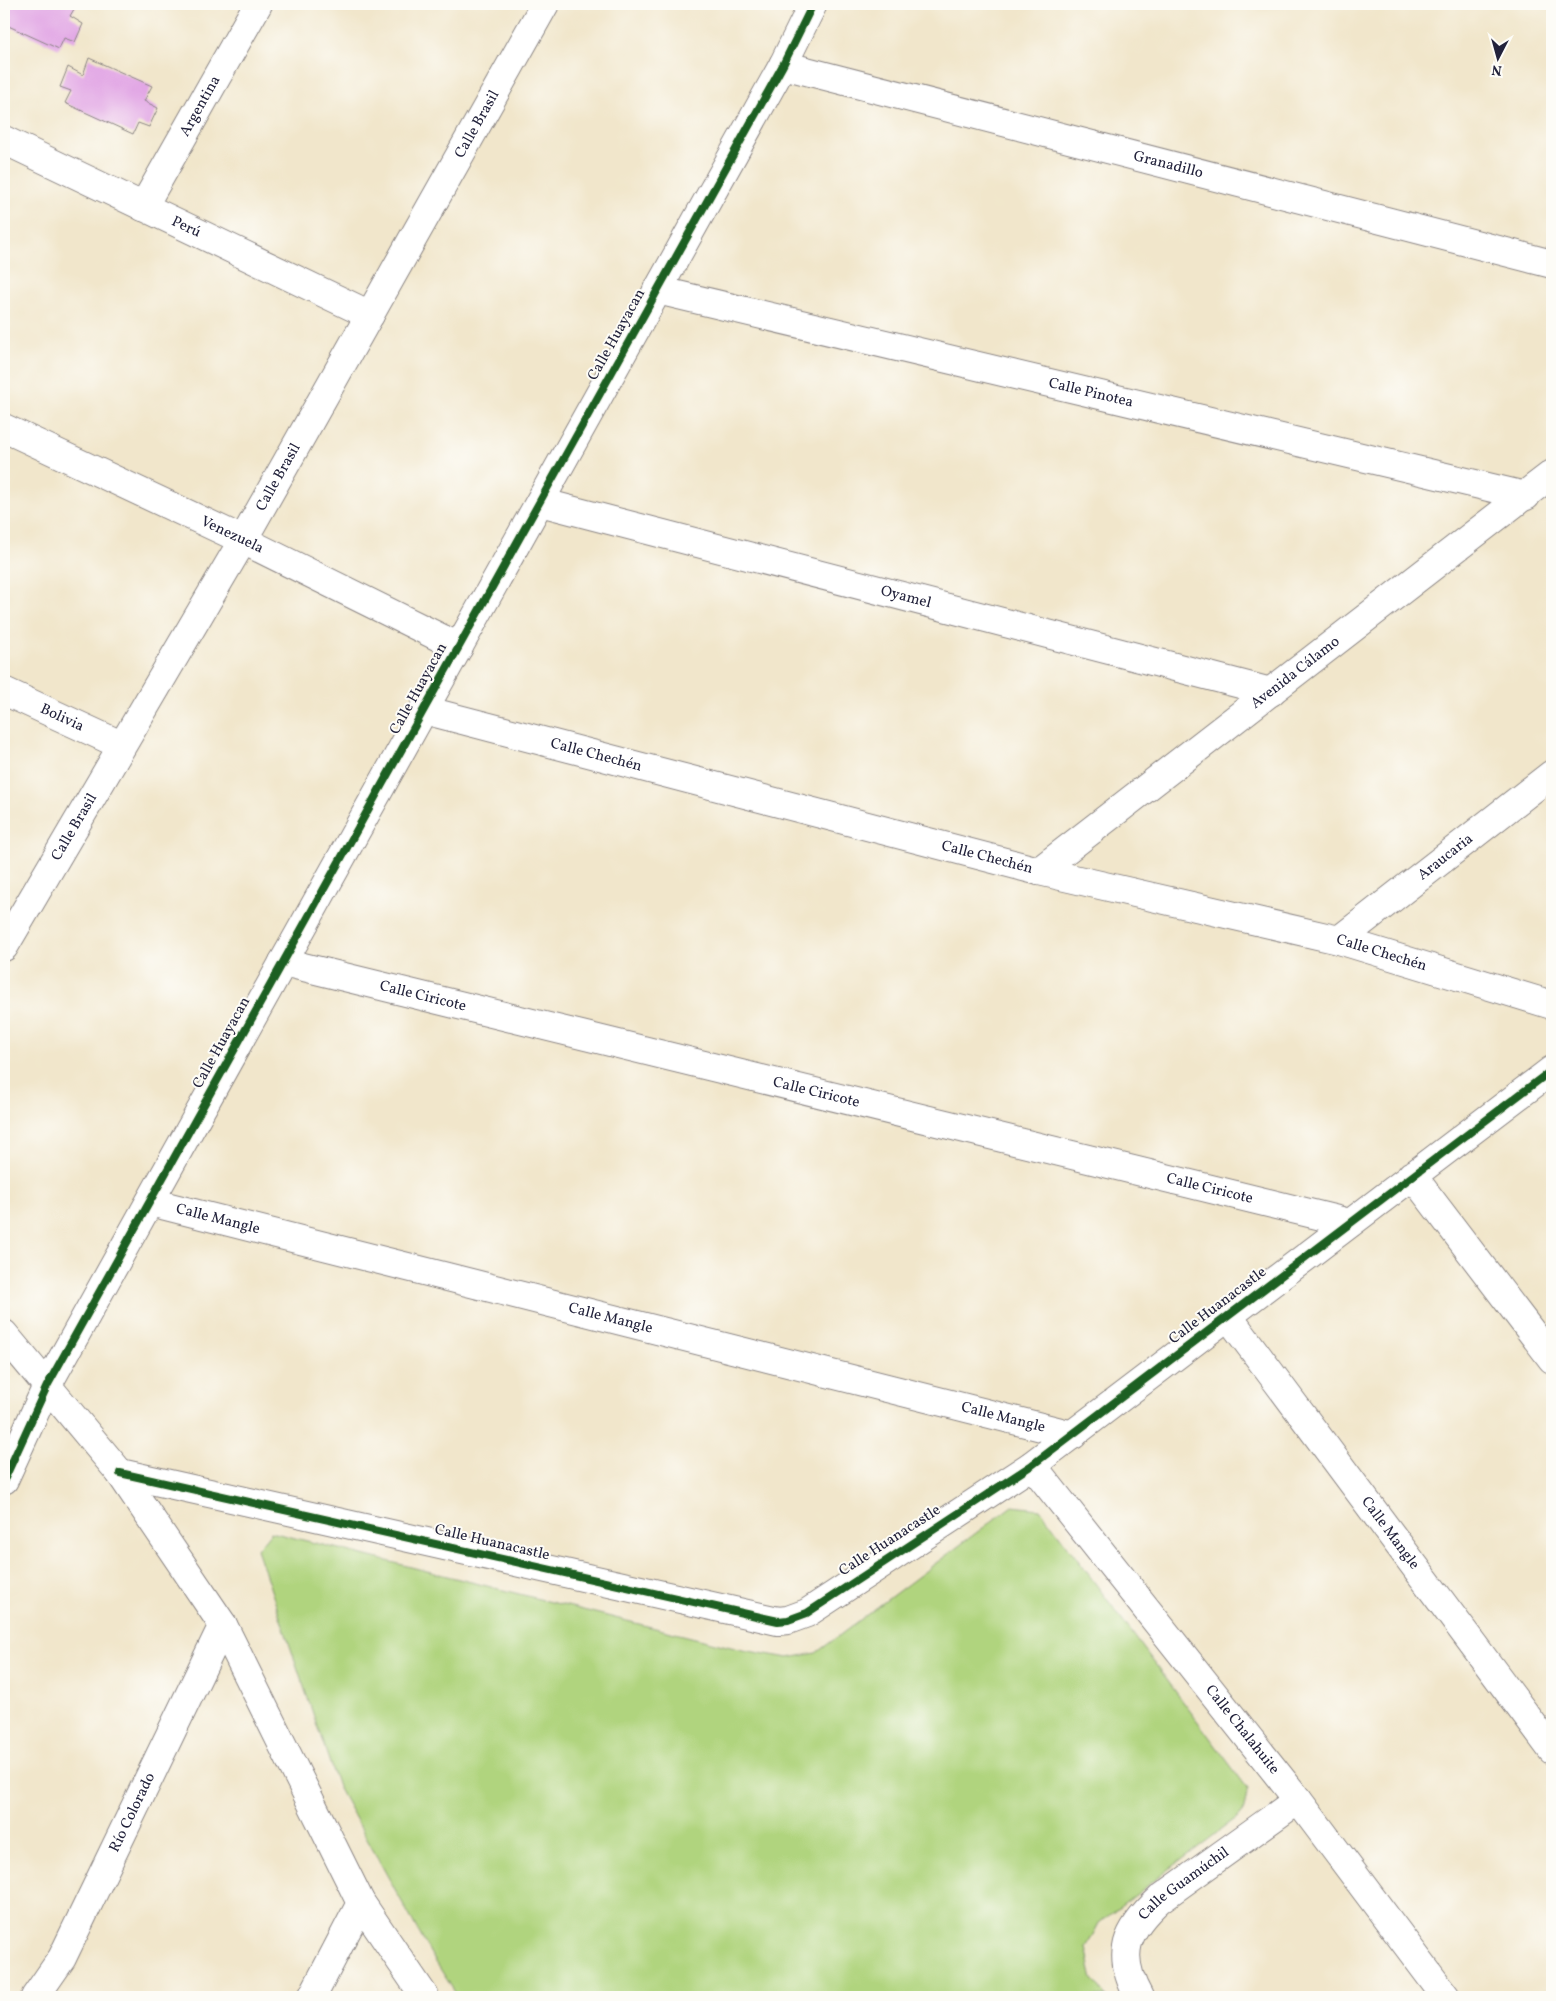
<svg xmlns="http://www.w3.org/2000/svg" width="1556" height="2001" font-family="Vollkorn,serif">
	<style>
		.green { fill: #b0d47e; stroke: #697b5c }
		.building { fill: #e2a7e5 }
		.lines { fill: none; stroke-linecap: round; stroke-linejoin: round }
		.minor-casing { stroke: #8a8483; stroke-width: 30 }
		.minor { stroke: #fff; stroke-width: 28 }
		.cycleway-casing { stroke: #fdfcf7; stroke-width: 11 }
		.cycleway { stroke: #1b5e20; stroke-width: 8 }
		.labels { text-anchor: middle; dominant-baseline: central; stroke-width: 4; stroke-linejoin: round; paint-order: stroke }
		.street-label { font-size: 15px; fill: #22223b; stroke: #fdfcf7 }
	</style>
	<rect width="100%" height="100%" fill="#fdfcf7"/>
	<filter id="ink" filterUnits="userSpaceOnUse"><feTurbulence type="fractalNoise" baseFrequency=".02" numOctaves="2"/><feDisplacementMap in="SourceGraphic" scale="10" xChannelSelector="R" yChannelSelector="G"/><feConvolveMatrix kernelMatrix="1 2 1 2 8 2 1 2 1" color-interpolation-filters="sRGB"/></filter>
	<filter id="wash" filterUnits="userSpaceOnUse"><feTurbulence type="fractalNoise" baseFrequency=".0096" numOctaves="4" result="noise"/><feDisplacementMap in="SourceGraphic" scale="20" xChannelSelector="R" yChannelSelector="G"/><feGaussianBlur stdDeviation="1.12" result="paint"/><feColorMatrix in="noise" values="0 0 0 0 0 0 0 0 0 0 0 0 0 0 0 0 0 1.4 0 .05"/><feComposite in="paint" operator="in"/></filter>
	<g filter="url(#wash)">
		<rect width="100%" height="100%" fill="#f1e6cb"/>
		<path class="green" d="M 1012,1506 L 1040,1509 L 1248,1789 L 1243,1813 L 1099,1923 L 1086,1948 L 1093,1979 L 1106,1997 L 458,1997 L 432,1956 L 338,1787 L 257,1549 L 271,1532 L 743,1650 L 788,1658 L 816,1653 Z"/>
		<g id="blocks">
			<path class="building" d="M 4,4 L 77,4 L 70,16 L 83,24 L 75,42 L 64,38 L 59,49 L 4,24 Z
				M 89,58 L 152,86 L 144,101 L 158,108 L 149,127 L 138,123 L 133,134 L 65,103 L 71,91 L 60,87 L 68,67 L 83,75 Z"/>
		</g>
	</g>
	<g filter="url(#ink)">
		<use href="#blocks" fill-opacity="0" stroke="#8a8483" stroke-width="1"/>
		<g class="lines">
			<defs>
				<g id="minor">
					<path id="s1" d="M 783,65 L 1552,264"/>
					<path id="s2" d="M 4,140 L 370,315"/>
					<path id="s3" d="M 143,207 L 258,4"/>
					<path id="s4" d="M 657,290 L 1526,496"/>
					<path id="s5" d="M 4,428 L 243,540 L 459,647"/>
					<path id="s6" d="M 540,502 L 1271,692"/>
					<path id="s7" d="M 4,691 L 121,745"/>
					<path id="s8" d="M 424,710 L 1039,871 L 1339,940 L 1552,1005"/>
					<path id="s9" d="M 1039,871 L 1552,474"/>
					<path id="s10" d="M 1339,940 L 1552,774"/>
					<path id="s11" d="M 4,947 L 243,540 L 545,4"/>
					<path id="s12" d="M 283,962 L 1350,1223"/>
					<path d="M 1412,1175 L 1552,1359"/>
					<path id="s13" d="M 150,1202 L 1073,1435"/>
					<path id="s14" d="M 1228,1316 L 1552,1750"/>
					<path d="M 4,1334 L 120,1473 L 223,1625 L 361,1903 L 425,1997"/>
					<path id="s15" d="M 1032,1465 L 1298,1800 L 1446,1997"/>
					<path d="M 120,1473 L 778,1621 L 788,1620 L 807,1613 L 1032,1465 L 1552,1070"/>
					<path d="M 4,1480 L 47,1386 L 783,65 L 813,4"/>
					<path id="s16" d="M 35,1997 L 62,1958 L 223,1625"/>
					<path d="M 312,1997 L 361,1903"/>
					<path id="s17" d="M 1139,1997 C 1115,1954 1126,1930 1160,1899 L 1298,1800"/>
				</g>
			</defs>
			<use href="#minor" class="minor-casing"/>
			<use href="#minor" class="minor"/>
			<defs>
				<path id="cycleway" d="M 120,1473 L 778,1621 L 788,1620 L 807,1613 L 1032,1465 L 1552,1070
					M 4,1480 L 47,1386 L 783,65 L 813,4"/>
			</defs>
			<use href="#cycleway" class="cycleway-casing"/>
			<use href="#cycleway" class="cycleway"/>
		</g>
	</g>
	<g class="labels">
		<g class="street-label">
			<text stroke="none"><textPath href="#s3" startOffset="116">Argentina</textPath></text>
			<text stroke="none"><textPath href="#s11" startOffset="949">Calle Brasil</textPath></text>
			<text stroke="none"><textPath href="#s1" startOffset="398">Granadillo</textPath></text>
			<text stroke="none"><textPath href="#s2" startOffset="202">Perú</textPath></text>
			<text transform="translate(617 335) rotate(-61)">Calle Huayacan</text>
			<text stroke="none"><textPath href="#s4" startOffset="446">Calle Pinotea</textPath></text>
			<text stroke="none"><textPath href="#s11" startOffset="544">Calle Brasil</textPath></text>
			<text stroke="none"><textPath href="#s5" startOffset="252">Venezuela</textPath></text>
			<text stroke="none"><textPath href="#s6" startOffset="378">Oyamel</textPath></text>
			<text stroke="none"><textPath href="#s9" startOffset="324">Avenida Cálamo</textPath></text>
			<text transform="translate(419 689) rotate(-61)">Calle Huayacan</text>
			<text stroke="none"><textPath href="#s7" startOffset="64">Bolivia</textPath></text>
			<text stroke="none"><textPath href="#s8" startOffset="178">Calle Chechén</textPath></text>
			<text stroke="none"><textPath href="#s11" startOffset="139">Calle Brasil</textPath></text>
			<text stroke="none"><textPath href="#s10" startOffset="135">Araucaria</textPath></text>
			<text stroke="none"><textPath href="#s8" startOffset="582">Calle Chechén</textPath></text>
			<text stroke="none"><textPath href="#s8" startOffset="988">Calle Chechén</textPath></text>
			<text stroke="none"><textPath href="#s12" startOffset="144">Calle Ciricote</textPath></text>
			<text transform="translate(222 1043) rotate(-61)">Calle Huayacan</text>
			<text stroke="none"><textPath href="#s12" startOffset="549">Calle Ciricote</textPath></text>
			<text stroke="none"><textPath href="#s12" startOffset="954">Calle Ciricote</textPath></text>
			<text stroke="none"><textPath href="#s13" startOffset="70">Calle Mangle</textPath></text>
			<text transform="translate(1218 1306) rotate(-37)">Calle Huanacastle</text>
			<text stroke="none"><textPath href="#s13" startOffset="475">Calle Mangle</textPath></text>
			<text stroke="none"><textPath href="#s13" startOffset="880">Calle Mangle</textPath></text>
			<text stroke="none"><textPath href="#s14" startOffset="271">Calle Mangle</textPath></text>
			<text transform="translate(890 1541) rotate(-33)">Calle Huanacastle</text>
			<text transform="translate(492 1543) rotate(13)">Calle Huanacastle</text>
			<text stroke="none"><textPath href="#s15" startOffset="338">Calle Chalahuite</textPath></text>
			<text stroke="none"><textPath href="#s16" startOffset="209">Río Colorado</textPath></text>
			<text stroke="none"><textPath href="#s17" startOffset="140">Calle Guamúchil</textPath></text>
		</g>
	</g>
	<rect width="1556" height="2001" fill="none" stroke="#fdfcf7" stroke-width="20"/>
	<g transform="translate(1498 58) rotate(186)" stroke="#fdfcf7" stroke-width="4" paint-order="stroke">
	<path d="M0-4L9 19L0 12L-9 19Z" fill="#22223b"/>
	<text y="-8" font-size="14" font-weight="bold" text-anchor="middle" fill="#22223b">N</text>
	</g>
</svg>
